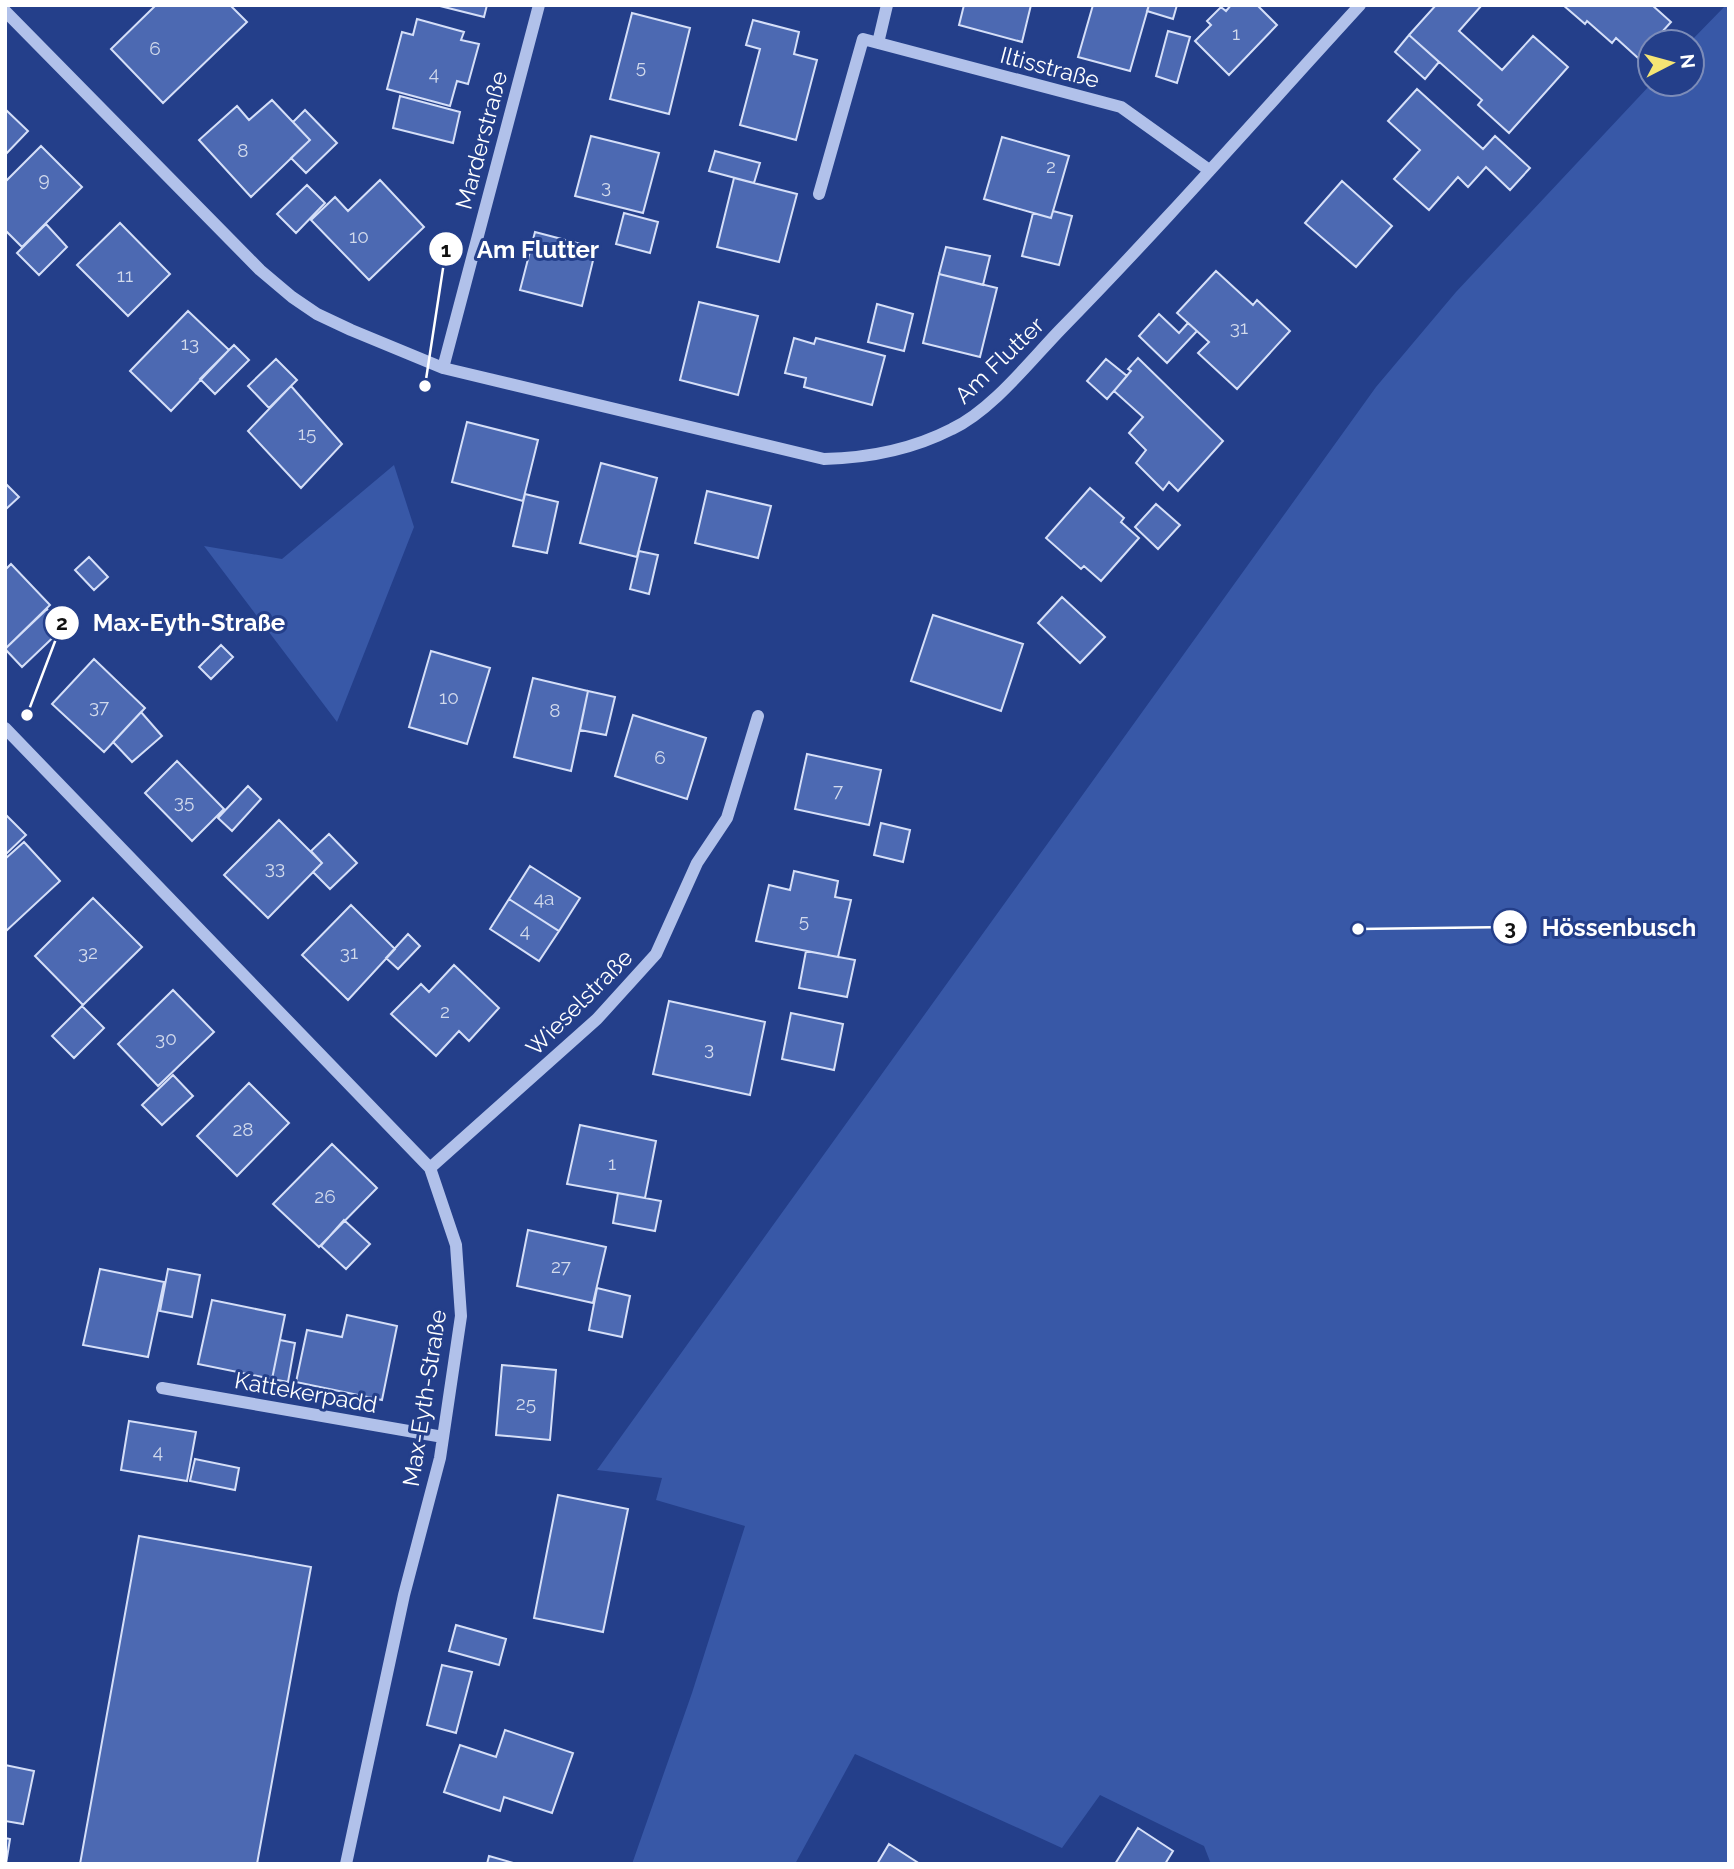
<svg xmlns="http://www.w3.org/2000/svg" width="1734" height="1869" font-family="Raleway,sans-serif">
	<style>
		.green { fill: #3858a7 }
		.building { fill: #4c69b2; stroke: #d5dff8; stroke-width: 2 }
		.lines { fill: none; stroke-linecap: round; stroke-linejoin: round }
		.minor { stroke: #b1c1ea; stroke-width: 12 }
		.labels { text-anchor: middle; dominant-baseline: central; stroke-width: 6; stroke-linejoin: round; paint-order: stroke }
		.number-label { font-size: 19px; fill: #d2daec }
		.street-label { font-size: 23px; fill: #fff; stroke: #243f8a }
		.leader { fill: none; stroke: #fff; stroke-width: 2.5 }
		.callout-dot { fill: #fff; stroke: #243f8a; stroke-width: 2.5 }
		.mark-label { font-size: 21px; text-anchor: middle; font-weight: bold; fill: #111 }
		.callout-label { font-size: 24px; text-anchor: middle; font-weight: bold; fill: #fff; stroke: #243f8a; stroke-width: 6; stroke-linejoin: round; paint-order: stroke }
	</style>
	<rect width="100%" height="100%" fill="#243f8a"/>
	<path class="green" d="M 1726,5 L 1729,5 L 1729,1864 L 1211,1864 L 1204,1846 L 1100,1795 L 1062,1848 L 855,1754 L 795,1864 L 632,1864 L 692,1693 L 745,1526 L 656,1500 L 662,1478 L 597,1470 L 1376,387 L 1456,292 L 1651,84 L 1692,84 L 1690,42 Z
		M 394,465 L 414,527 L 337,722 L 204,546 L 282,559 Z"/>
	<path class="building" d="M 156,5 L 230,5 L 247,22 L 163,103 L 111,49 Z
		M 436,5 L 487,5 L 484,17 Z
		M 964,5 L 1031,5 L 1022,42 L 959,25 Z
		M 1093,5 L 1149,5 L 1130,71 L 1078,57 Z
		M 1149,5 L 1177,5 L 1173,19 L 1147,11 Z
		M 1231,5 L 1257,5 L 1277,25 L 1229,75 L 1195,41 L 1211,25 L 1207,21 L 1221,7 L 1226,11 Z
		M 1436,5 L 1482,5 L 1459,31 L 1502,70 L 1533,36 L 1568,67 L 1509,133 L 1478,105 L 1482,100 L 1409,35 Z
		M 1563,5 L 1652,5 L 1671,22 L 1653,42 L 1650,42 L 1638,58 L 1616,38 L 1612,43 L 1587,21 L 1585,24 Z
		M 632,13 L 690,28 L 669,114 L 610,99 Z
		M 417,19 L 464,32 L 461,40 L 479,44 L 468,84 L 457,81 L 450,106 L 387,89 L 402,32 L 413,35 Z
		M 753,20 L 799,32 L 794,54 L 817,60 L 796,140 L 740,125 L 760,49 L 746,45 Z
		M 1168,31 L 1190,37 L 1177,83 L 1156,76 Z
		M 1409,35 L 1439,62 L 1425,79 L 1395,52 Z
		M 1417,89 L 1483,149 L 1495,136 L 1530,168 L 1510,190 L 1486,167 L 1468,187 L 1458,177 L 1429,210 L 1394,179 L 1420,150 L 1388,121 Z
		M 400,96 L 460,112 L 453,143 L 393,128 Z
		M 272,100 L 310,140 L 251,197 L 199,140 L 237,106 L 249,120 Z
		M 5,109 L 28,131 L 5,155 Z
		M 305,110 L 337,143 L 306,173 L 291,158 L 310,140 L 293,122 Z
		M 591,136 L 659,153 L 643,213 L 575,196 Z
		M 1002,137 L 1069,156 L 1051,218 L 984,199 Z
		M 41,146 L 82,187 L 22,247 L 5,230 L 5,182 Z
		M 715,151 L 760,163 L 754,183 L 709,171 Z
		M 734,178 L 797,194 L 779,262 L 717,247 Z
		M 380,180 L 424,227 L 369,280 L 311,220 L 335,197 L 348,211 Z
		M 1342,181 L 1392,226 L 1356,267 L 1305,223 Z
		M 307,185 L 325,203 L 296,233 L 277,214 Z
		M 1053,211 L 1072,216 L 1059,265 L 1022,256 L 1033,213 L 1051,218 Z
		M 624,213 L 658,222 L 650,253 L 616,244 Z
		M 120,223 L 170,274 L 128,316 L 77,265 Z
		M 46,224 L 67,247 L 39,275 L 17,253 Z
		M 535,232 L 596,248 L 582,306 L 520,290 Z
		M 946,247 L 990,256 L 983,285 L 939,274 Z
		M 1216,271 L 1253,305 L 1257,300 L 1290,331 L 1237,389 L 1198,353 L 1209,342 L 1177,313 Z
		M 939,274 L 997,288 L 980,357 L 923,343 Z
		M 699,302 L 758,316 L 738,395 L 680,380 Z
		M 877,304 L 913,314 L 904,351 L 868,342 Z
		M 188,311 L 229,350 L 171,411 L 130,371 Z
		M 1159,314 L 1179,333 L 1188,323 L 1197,331 L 1167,363 L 1139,336 Z
		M 794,338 L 814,344 L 816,338 L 885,356 L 872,405 L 804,387 L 806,378 L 785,373 Z
		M 234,345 L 249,360 L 215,394 L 200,379 Z
		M 1138,358 L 1223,441 L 1178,491 L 1169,482 L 1163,490 L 1136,463 L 1146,450 L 1129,433 L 1143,417 L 1114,391 L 1131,371 L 1128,369 Z
		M 276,359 L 297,380 L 269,408 L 248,386 Z
		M 1106,359 L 1127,376 L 1107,399 L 1087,381 Z
		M 291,386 L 342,444 L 301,488 L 248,431 Z
		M 467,422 L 538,440 L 523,501 L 452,482 Z
		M 601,463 L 657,478 L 637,557 L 580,543 Z
		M 5,483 L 19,497 L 5,510 Z
		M 1090,488 L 1124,518 L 1121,522 L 1139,538 L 1101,581 L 1084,566 L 1081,569 L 1046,538 Z
		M 707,491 L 771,506 L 758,558 L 695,543 Z
		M 525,494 L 558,502 L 547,553 L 513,546 Z
		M 1156,504 L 1180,525 L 1158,549 L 1135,527 Z
		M 639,551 L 658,555 L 649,594 L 630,589 Z
		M 89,557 L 108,577 L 94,590 L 75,570 Z
		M 11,564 L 50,605 L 5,649 L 5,570 Z
		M 1062,597 L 1105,637 L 1080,663 L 1038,623 Z
		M 47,609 L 64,627 L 22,667 L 5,649 Z
		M 933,615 L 1023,644 L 1001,711 L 911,681 Z
		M 221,645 L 233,657 L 211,679 L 199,667 Z
		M 431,651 L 490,668 L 467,744 L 409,727 Z
		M 94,659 L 145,708 L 104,752 L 52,704 Z
		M 533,678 L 588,691 L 571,771 L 514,757 Z
		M 588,691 L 615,697 L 606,735 L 580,730 Z
		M 141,712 L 162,736 L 132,762 L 113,742 Z
		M 633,715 L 706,738 L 687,799 L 615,776 Z
		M 807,754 L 881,770 L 869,825 L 795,809 Z
		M 177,761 L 224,809 L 192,841 L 145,793 Z
		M 248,786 L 261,799 L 232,831 L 218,818 Z
		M 5,814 L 26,835 L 5,855 Z
		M 279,820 L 322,863 L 268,918 L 224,875 Z
		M 881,823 L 910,830 L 903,862 L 874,855 Z
		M 329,834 L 357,863 L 330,889 L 313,872 L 322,863 L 311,851 Z
		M 24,842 L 60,881 L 5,932 L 5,859 Z
		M 530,866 L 580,898 L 559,931 L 509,899 Z
		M 794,871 L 838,881 L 835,897 L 851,900 L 838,957 L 756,941 L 769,885 L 790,890 Z
		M 93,898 L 142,947 L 83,1005 L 35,956 Z
		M 509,899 L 559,931 L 539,961 L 490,929 Z
		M 351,905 L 395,949 L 348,1000 L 302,955 Z
		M 408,934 L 420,946 L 398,969 L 386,958 Z
		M 806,951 L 855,960 L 847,997 L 799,988 Z
		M 454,965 L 499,1008 L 469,1041 L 459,1031 L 436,1056 L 391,1014 L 421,984 L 429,992 Z
		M 173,990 L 214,1032 L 158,1086 L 118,1044 Z
		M 669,1001 L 765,1022 L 750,1095 L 653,1074 Z
		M 82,1006 L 104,1028 L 74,1058 L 52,1036 Z
		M 791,1013 L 843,1024 L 834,1070 L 782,1059 Z
		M 173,1075 L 193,1096 L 162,1125 L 142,1105 Z
		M 249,1083 L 289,1123 L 237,1176 L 197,1136 Z
		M 580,1125 L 656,1141 L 645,1198 L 567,1184 Z
		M 332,1144 L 377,1188 L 319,1247 L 273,1204 Z
		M 618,1193 L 661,1201 L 655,1231 L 613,1223 Z
		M 344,1220 L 370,1244 L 346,1269 L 321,1246 Z
		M 528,1230 L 606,1247 L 593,1303 L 517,1286 Z
		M 100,1269 L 164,1282 L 148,1357 L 83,1345 Z
		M 168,1269 L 200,1275 L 192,1317 L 160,1311 Z
		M 597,1288 L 630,1296 L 622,1337 L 589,1330 Z
		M 212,1300 L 285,1315 L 272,1379 L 198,1364 Z
		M 347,1315 L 397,1326 L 382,1400 L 296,1382 L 307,1330 L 342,1337 Z
		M 280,1340 L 295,1343 L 288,1382 L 272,1379 Z
		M 502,1365 L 556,1370 L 550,1440 L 496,1435 Z
		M 129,1421 L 196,1432 L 187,1481 L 121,1470 Z
		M 195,1459 L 239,1468 L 235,1490 L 190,1481 Z
		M 558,1495 L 628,1509 L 603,1632 L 534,1618 Z
		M 139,1536 L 311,1567 L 257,1864 L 80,1864 Z
		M 456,1625 L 506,1639 L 499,1665 L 449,1651 Z
		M 442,1665 L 472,1672 L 456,1733 L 427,1725 Z
		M 505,1730 L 573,1753 L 552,1813 L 504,1797 L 500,1811 L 444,1792 L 460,1745 L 496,1757 Z
		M 5,1765 L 34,1771 L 23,1824 L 5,1821 Z
		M 1138,1828 L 1173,1851 L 1165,1864 L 1115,1864 Z
		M 5,1838 L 10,1839 L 6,1864 L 5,1864 Z
		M 889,1844 L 920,1864 L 877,1864 Z
		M 489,1856 L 517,1864 L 487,1864 Z"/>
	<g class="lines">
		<path class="minor" d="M 5,11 L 260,270 L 292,297 L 317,314 L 351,330 L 443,368 L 824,459 C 867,458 913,449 952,429 C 992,410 1030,361 1061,329 C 1164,224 1261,113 1360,5
			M 878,43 L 887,5
			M 819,194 L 863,39 L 1121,107 L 1209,170
			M 443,368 L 539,5
			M 5,728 L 430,1168 L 456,1245 L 461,1316 L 440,1458 L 404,1595 L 346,1864
			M 430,1168 L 597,1019 L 656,954 L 697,863 L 727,818 L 758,716
			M 162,1388 L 443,1437"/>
	</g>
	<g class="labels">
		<g class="number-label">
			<text x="1236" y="33">1</text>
			<text x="155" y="48">6</text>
			<text x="641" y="66">5</text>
			<text x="434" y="73">4</text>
			<text x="243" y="150">8</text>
			<text x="1051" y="166">2</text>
			<text x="44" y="179">9</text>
			<text x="606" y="186">3</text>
			<text x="359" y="236">10</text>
			<text x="125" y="275">11</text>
			<text x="1239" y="327">31</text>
			<text x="190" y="343">13</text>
			<text x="307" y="433">15</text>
			<text x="449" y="697">10</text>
			<text x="99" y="706">37</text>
			<text x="555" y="710">8</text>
			<text x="660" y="757">6</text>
			<text x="838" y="790">7</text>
			<text x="184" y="801">35</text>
			<text x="275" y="867">33</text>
			<text x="544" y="898">4a</text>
			<text x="804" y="920">5</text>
			<text x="525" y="930">4</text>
			<text x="88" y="952">32</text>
			<text x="349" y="952">31</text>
			<text x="445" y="1011">2</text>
			<text x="166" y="1038">30</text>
			<text x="709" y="1048">3</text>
			<text x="243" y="1129">28</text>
			<text x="612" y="1163">1</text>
			<text x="325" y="1196">26</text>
			<text x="561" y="1266">27</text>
			<text x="526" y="1403">25</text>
			<text x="158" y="1451">4</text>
		</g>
		<g class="street-label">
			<text transform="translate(1050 67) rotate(15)">Iltisstraße</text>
			<text transform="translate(481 140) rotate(-75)">Marderstraße</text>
			<text transform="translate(999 360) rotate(-44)">Am Flutter</text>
			<text transform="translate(579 1002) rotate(-45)">Wieselstraße</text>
			<text transform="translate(306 1392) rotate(10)">Kattekerpadd</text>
			<text transform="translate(424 1398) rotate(-81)">Max-Eyth-Straße</text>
		</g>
	</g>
	<path class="leader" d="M425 386L446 249M27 715L62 623M1358 929L1510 927"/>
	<g class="callout-dot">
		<circle cx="425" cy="386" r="7"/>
		<circle cx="27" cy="715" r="7"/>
		<circle cx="1358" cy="929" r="7"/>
		<circle cx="446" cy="249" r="18"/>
		<circle cx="62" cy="623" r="18"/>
		<circle cx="1510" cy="927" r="18"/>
	</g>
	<g class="mark-label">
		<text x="446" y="257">1</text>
		<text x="62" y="630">2</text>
		<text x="1510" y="935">3</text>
	</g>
	<g class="callout-label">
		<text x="538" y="258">Am Flutter</text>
		<text x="189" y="631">Max-Eyth-Straße</text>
		<text x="1619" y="936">Hössenbusch</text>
	</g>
	<rect width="1734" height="1869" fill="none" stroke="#ffffff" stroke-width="14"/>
	<g transform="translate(1671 63) rotate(84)"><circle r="33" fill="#243f8a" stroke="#7c8cb9" stroke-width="2"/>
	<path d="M0-5L12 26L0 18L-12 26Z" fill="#f5e574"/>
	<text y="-10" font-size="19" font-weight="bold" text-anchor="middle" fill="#ffffff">N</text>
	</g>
</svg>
